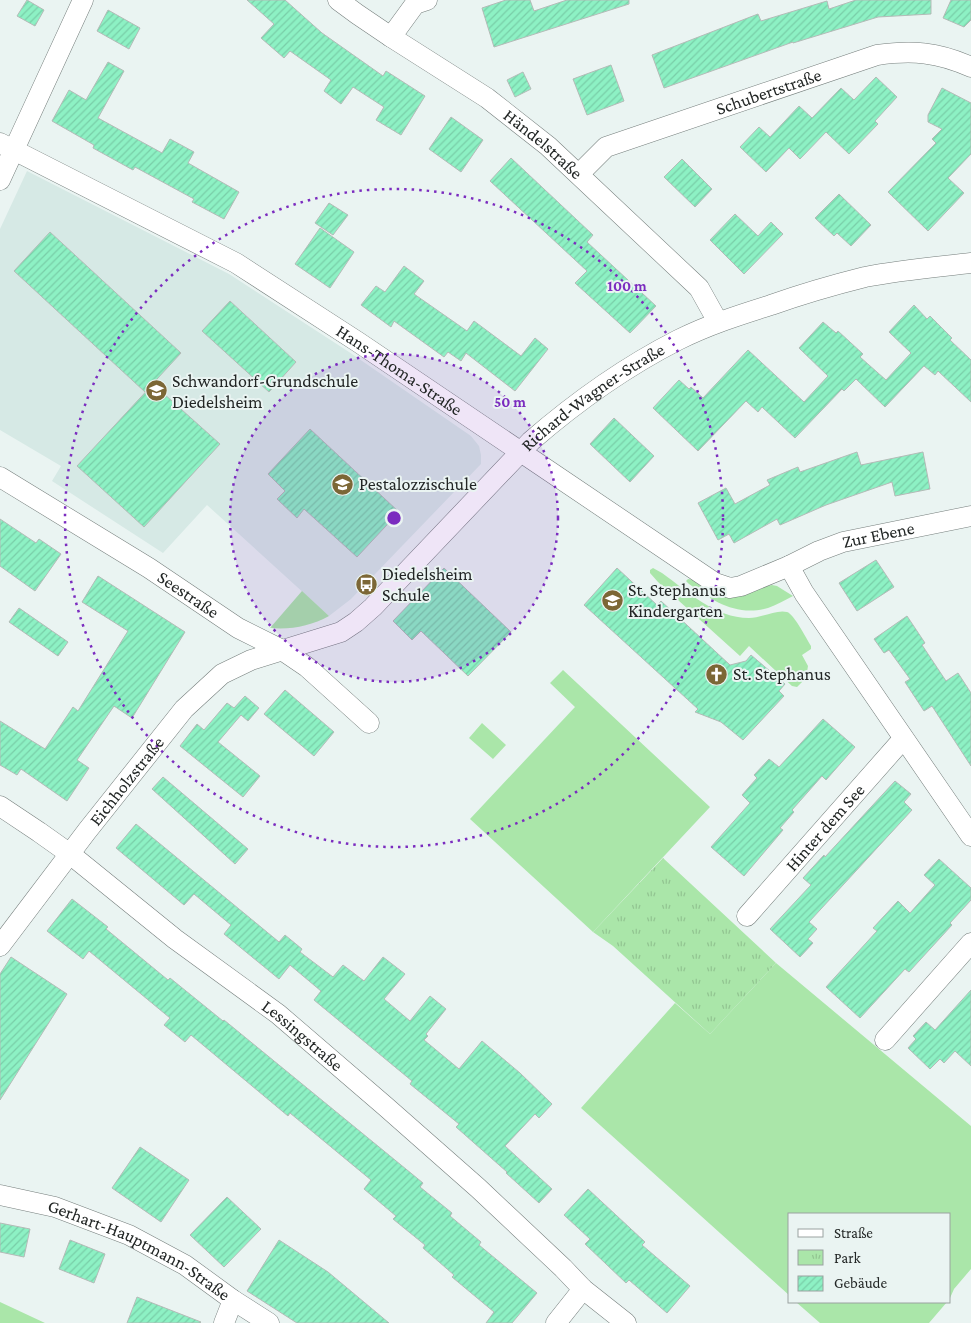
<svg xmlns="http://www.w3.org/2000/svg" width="971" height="1323" font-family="'Crimson Pro',serif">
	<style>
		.built { fill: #d6e9e5 }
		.green { fill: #aae6a9 }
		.park { fill: url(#park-tufts) }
		.building { fill: url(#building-hatch); stroke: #b3bbb7 }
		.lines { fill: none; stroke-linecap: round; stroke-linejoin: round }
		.minor-casing { stroke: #757e7c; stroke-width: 21 }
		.minor { stroke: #fff; stroke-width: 20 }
		.ring { fill: none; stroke: #7b2cbf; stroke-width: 2.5; stroke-dasharray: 2.5 5 }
		.labels { text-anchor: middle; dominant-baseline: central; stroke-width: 4; stroke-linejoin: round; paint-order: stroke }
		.street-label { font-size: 18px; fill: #222625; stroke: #eaf4f2 }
		.poi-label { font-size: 18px; fill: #222625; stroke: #eaf4f2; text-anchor: start }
		.centre { fill: #7b2cbf; stroke: #eaf4f2; stroke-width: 2.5 }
		.ring-label { font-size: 15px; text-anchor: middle; font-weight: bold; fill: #7b2cbf; stroke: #eaf4f2; stroke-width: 4; stroke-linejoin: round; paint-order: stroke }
	</style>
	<defs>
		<pattern id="park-tufts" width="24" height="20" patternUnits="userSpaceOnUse" patternTransform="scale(1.25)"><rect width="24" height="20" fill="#aae6a9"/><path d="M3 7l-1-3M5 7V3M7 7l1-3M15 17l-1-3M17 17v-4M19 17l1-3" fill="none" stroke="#92c591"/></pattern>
		<pattern id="building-hatch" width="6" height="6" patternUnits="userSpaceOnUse" patternTransform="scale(1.25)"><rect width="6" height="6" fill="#8df1c4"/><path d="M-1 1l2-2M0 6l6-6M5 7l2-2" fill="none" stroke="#79cea8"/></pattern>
	</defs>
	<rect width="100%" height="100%" fill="#eaf4f2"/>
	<path class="built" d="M 27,171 L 229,274 L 349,352 L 471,436 L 479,446 L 481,455 L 481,464 L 351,599 L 329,616 L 207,505 L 163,553 L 52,481 L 61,466 L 0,430 L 0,229 Z"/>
	<path class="green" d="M 653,568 L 662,573 C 687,591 715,618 749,618 C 761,618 777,609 787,612 C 794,614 806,638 811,646 L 811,649 L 802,655 L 808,666 L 806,678 L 797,687 L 792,686 L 749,646 L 740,656 L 658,582 L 650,573 L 650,570 Z
		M 688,579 L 759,588 L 772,585 L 777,586 L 793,596 C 785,600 776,605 768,608 C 737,617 713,601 689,584 L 686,581 Z
		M 302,591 L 329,616 C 311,626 291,630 270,628 Z
		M 563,670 L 710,807 L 593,932 L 470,819 L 575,707 L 550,683 Z
		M 482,723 L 506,745 L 493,759 L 469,738 Z
		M 776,963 L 971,1126 L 971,1269 L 954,1289 L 950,1298 L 950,1214 L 790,1214 L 790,1296 L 581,1108 L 675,1003 L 710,1034 Z
		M 0,1302 L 45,1323 L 0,1323 Z
		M 796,1302 L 947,1302 L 929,1323 L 820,1323 Z"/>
	<path class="park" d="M 663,858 L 776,963 L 710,1034 L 613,946 L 593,932 Z"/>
	<path class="building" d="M 27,0 L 44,10 L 35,26 L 17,16 Z
		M 247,0 L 285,0 L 322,33 L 383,76 L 386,71 L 425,96 L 401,135 L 376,120 L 384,107 L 353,87 L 341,104 L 324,91 L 331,80 L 290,51 L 284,58 L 261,38 L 274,24 Z
		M 506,0 L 530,0 L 534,11 L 567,0 L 629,0 L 629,4 L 494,47 L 482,8 Z
		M 856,0 L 931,0 L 931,14 L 878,17 L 793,43 L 793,42 L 664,88 L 652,55 L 758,14 L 761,21 L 827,1 L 829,9 Z
		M 951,0 L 971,0 L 971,20 L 964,27 L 943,18 Z
		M 108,10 L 140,28 L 129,49 L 97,31 Z
		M 108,62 L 124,71 L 98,118 L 162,153 L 170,139 L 194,152 L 188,163 L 239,192 L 224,219 L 192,202 L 194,199 L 135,167 L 133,170 L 93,148 L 94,145 L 52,121 L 69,90 L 86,100 Z
		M 611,65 L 624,101 L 587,115 L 573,79 Z
		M 523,72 L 531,89 L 515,97 L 507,80 Z
		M 876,77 L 897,97 L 875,121 L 878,124 L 849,154 L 826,132 L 800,159 L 789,148 L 766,172 L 740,147 L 759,127 L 770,137 L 799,106 L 812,118 L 841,88 L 854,100 Z
		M 942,88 L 971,103 L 971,154 L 948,178 L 964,193 L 928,231 L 888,192 L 936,143 L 932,139 L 942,129 L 928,122 L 928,115 Z
		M 451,117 L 483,140 L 461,172 L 429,149 Z
		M 511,158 L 593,235 L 587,242 L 656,306 L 630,333 L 575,283 L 587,271 L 490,181 Z
		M 682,159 L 712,189 L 695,207 L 664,177 Z
		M 839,194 L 871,225 L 851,246 L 837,233 L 834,236 L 815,218 Z
		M 329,203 L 348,215 L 333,235 L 315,223 Z
		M 735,214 L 758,236 L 771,222 L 783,234 L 744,274 L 710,240 Z
		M 320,228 L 354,252 L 330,288 L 295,264 Z
		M 50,232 L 181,353 L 145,392 L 14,271 Z
		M 404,266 L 424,281 L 414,294 L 467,331 L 474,321 L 521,356 L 535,338 L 548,349 L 515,391 L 466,353 L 461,361 L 448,352 L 444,357 L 394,321 L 391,327 L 361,305 L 376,286 L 385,292 Z
		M 230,301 L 296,362 L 269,392 L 202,331 Z
		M 914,305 L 927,319 L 930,316 L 952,338 L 950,340 L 971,360 L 971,402 L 938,371 L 935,375 L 924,366 L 885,407 L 856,379 L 844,391 L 842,389 L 795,438 L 762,407 L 758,412 L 746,401 L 698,451 L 653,408 L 679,380 L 689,389 L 691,387 L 703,398 L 748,350 L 804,402 L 828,376 L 799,348 L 823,322 L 836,333 L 838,331 L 863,354 L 860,357 L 886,380 L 911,353 L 889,332 Z
		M 153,384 L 220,444 L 144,527 L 77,466 Z
		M 614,418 L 654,456 L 630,482 L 590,444 Z
		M 310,429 L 399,512 L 357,557 L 304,509 L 297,518 L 277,499 L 285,491 L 268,474 Z
		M 857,452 L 861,465 L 923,452 L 930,489 L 895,496 L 892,482 L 826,505 L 780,525 L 777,519 L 734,543 L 729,534 L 718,540 L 698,503 L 726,488 L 735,504 L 770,485 L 767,480 L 798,467 L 800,472 Z
		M 0,519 L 36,543 L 39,539 L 61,554 L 35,591 L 0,566 Z
		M 876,560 L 894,587 L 857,611 L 839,583 Z
		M 444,568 L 511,632 L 468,676 L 421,631 L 412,640 L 393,621 Z
		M 617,568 L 657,605 L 661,601 L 730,665 L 746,661 L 751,655 L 785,684 L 779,691 L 784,696 L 743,740 L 721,722 L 695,712 L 698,709 L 584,605 Z
		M 98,576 L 185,632 L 132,718 L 114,706 L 77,760 L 89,768 L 67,801 L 21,769 L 17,775 L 0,765 L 0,721 L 45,749 L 73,707 L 78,711 L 128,631 L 82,602 Z
		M 19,608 L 68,642 L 58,656 L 9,622 Z
		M 907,616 L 925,643 L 922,645 L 946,681 L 958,673 L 971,693 L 971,766 L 932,706 L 924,711 L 905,682 L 910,679 L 889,650 L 884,653 L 874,639 Z
		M 285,690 L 334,732 L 314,756 L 264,714 Z
		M 245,696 L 259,708 L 248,721 L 241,715 L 218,742 L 260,776 L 243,797 L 180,746 L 197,724 L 204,730 L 227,703 L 234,708 Z
		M 823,719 L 855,747 L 826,780 L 822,776 L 792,810 L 794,812 L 780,828 L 783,830 L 744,876 L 711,847 L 750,803 L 742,795 L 757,778 L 754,775 L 769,759 L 779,767 Z
		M 163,777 L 248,849 L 235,864 L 152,789 Z
		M 895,781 L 911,794 L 904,802 L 912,810 L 809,922 L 817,929 L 808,939 L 813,943 L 800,957 L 770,929 L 811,885 L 803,878 L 824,855 L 825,857 Z
		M 136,824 L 279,942 L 285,935 L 302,949 L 300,952 L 333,977 L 343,965 L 364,981 L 383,957 L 405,974 L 384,999 L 410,1021 L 430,996 L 446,1009 L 426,1034 L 428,1036 L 424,1040 L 459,1069 L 482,1041 L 520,1073 L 552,1104 L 539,1118 L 535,1114 L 505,1146 L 552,1189 L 539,1203 L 506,1173 L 507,1172 L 456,1127 L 459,1124 L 410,1084 L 412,1081 L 314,1000 L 321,991 L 290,965 L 279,979 L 224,934 L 231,925 L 194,894 L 184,905 L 116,848 Z
		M 939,859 L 971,888 L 971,900 L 950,923 L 952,925 L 909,972 L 905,969 L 860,1018 L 826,987 L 877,931 L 873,928 L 898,901 L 910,913 L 935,885 L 924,875 Z
		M 72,899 L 108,927 L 106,929 L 168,980 L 170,978 L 223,1021 L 224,1020 L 423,1183 L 420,1187 L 452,1213 L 450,1216 L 481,1242 L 479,1245 L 537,1293 L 512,1323 L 486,1323 L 494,1312 L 452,1277 L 454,1275 L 423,1248 L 425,1245 L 393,1219 L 396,1216 L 364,1189 L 371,1180 L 290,1113 L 288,1116 L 191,1035 L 185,1042 L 164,1025 L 170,1018 L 89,951 L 83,959 L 47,931 Z
		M 11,957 L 67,994 L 0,1100 L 0,974 Z
		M 971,990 L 971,1066 L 955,1051 L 944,1063 L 940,1059 L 930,1069 L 908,1048 L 916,1039 L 913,1036 L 926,1022 L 935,1030 Z
		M 140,1147 L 189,1180 L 161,1222 L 112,1188 Z
		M 588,1189 L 645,1242 L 642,1245 L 690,1286 L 667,1313 L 629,1280 L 626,1283 L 585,1244 L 590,1239 L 564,1215 Z
		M 227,1197 L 261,1229 L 224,1267 L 190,1235 Z
		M 0,1223 L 30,1229 L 24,1257 L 0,1252 Z
		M 70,1240 L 105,1254 L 94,1283 L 59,1269 Z
		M 279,1240 L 328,1272 L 389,1323 L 297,1323 L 247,1291 Z
		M 137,1297 L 201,1322 L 200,1323 L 127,1323 Z"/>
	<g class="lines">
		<defs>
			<g id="minor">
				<path id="s1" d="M 338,0 L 357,14 L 391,37 L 487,98 L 548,146 L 699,288 L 718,322"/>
				<path d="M 391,37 L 415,4 L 427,0"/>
				<path id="s2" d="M 0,143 L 236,263 L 358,342 L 715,583 L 730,588 L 741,586 L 789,566 L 819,551 L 843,542 L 971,516"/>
				<path id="s3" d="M 579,174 L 606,147 L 877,55 C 912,50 938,52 971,67"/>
				<path d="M 0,180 L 83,0"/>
				<path id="s4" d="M 0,477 L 149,568 L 238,628 L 282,650 L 307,667 L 369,723"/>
				<path d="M 789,566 L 804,593 L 971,836"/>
				<path id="s5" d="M 0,806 L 39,832 L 70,854 L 175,939 L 278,1014 L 385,1106 L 478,1188 L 563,1268 L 583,1289 L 626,1323"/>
				<path id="s6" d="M 747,916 L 903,739"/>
				<path id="s7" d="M 0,946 L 87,831 L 184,709 L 222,674 L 251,660 L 341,632 L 356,622 L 373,607 L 531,441 C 576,402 625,367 678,340 C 708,325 739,315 771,305 C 802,294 833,285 865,277 C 900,270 936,267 971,263"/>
				<path d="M 885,1040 L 971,943"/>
				<path id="s8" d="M 0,1195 L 55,1207 L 129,1235 L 185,1265 L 233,1300 L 269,1323"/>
				<path d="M 224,1323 L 233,1300"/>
				<path d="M 556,1323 L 583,1289"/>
			</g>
		</defs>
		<use href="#minor" class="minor-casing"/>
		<use href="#minor" class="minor"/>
	</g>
	<circle cx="394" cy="518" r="164" fill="#7b2cbf" fill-opacity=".12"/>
	<g class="ring">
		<circle cx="394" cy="518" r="164"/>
		<circle cx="394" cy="518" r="329"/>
	</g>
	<defs>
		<symbol id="school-disc" viewBox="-11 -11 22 22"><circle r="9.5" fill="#7c6736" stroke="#eaf4f2"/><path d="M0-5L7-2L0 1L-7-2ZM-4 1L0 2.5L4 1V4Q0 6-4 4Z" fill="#fff"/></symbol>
		<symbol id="bus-disc" viewBox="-11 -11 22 22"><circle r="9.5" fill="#7c6736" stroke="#eaf4f2"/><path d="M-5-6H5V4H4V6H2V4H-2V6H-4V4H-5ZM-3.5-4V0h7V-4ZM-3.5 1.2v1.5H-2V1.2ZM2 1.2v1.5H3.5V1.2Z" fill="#fff"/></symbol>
		<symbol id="church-disc" viewBox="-11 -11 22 22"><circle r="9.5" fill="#7c6736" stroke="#eaf4f2"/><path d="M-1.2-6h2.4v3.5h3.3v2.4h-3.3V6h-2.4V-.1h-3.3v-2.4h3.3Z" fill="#fff"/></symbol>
	</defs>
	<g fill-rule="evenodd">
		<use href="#school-disc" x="144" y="378" width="25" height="25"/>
		<use href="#school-disc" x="330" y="472" width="25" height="25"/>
		<use href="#bus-disc" x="354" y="572" width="25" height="25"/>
		<use href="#school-disc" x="600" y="588" width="25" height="25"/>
		<use href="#church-disc" x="704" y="662" width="25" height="25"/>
	</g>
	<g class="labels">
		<g class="street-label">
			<text stroke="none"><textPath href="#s3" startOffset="210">Schubertstraße</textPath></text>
			<text stroke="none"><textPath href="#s1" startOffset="251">Händelstraße</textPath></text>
			<text stroke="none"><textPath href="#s2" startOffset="460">Hans-Thoma-Straße</textPath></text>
			<text stroke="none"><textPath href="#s7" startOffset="824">Richard-Wagner-Straße</textPath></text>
			<text stroke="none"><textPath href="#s2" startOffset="1015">Zur Ebene</textPath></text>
			<text stroke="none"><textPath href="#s4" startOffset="222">Seestraße</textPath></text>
			<text stroke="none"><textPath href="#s7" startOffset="208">Eichholzstraße</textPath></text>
			<text stroke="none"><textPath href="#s6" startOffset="118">Hinter dem See</textPath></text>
			<text stroke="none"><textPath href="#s5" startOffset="380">Lessingstraße</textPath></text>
			<text stroke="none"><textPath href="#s8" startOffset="151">Gerhart-Hauptmann-Straße</textPath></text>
		</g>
		<g class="poi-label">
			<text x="172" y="381">Schwandorf-Grundschule<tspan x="172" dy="21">Diedelsheim</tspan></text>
			<text x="359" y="484">Pestalozzischule</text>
			<text x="382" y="574">Diedelsheim<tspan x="382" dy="21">Schule</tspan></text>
			<text x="628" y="590">St. Stephanus<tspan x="628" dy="21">Kindergarten</tspan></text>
			<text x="733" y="674">St. Stephanus</text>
		</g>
	</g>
	<circle cx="394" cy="518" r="8" class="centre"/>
	<g class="ring-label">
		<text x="627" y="291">100 m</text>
		<text x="510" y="407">50 m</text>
	</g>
	<rect x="788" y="1213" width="162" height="90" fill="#eaf4f2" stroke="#9aa2a0"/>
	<rect x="798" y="1229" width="25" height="8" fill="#ffffff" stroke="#9aa2a0"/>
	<text x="834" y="1238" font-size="15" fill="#222625">Straße</text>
	<rect x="798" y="1250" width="25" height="15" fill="url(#park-tufts)" stroke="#9aa2a0"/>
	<text x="834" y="1263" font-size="15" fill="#222625">Park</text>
	<rect x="798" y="1276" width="25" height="15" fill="url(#building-hatch)" stroke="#9aa2a0"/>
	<text x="834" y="1288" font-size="15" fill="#222625">Gebäude</text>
</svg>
